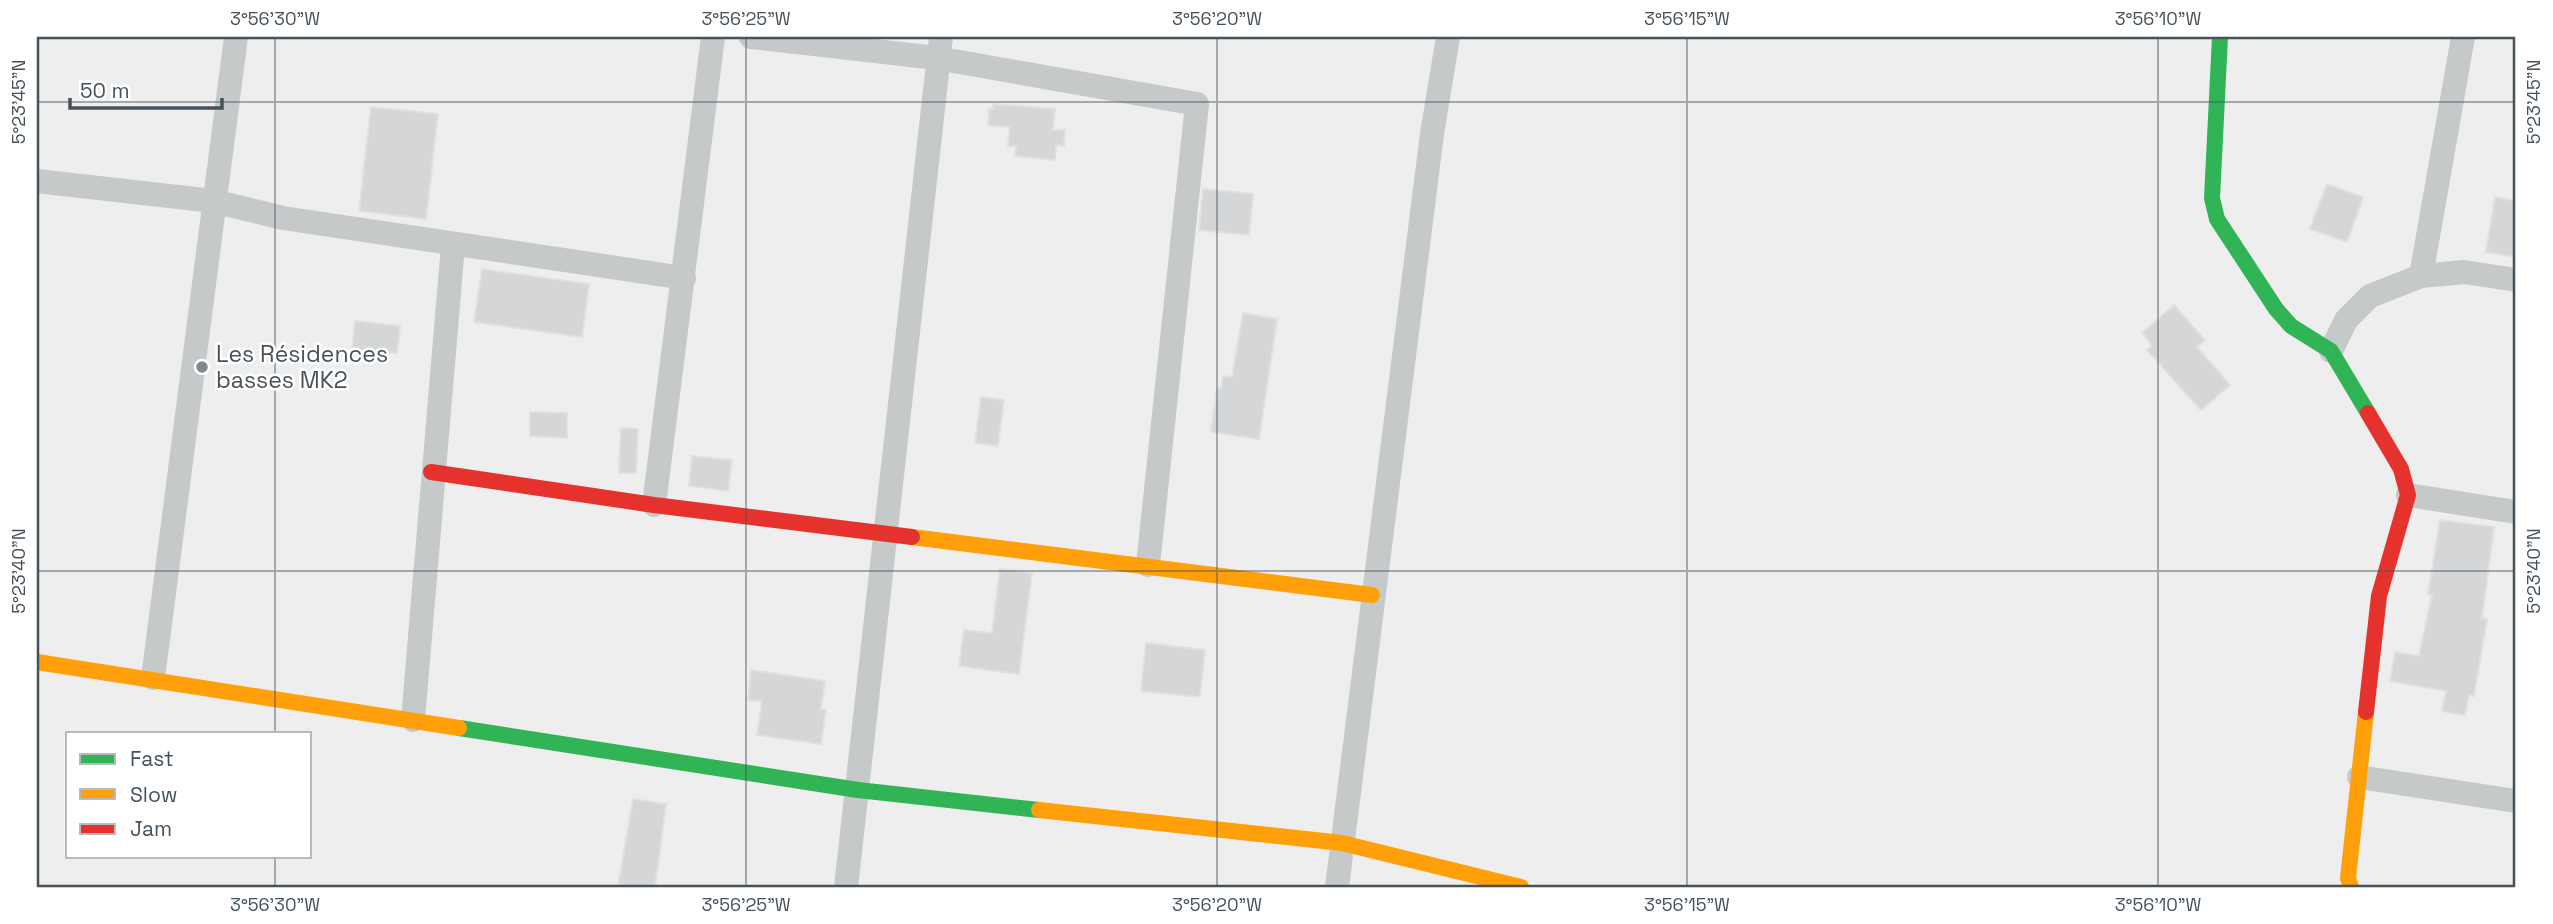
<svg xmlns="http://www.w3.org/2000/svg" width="2553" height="924" font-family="'Space Grotesk',sans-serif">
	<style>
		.building { fill: #d5d6d7; stroke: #e0e0e1; stroke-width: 2 }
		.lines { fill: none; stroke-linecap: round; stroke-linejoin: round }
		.street { stroke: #c6c9ca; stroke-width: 24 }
		.fast { stroke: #30b455; stroke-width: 16 }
		.slow { stroke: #ff9f0a; stroke-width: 16 }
		.jam { stroke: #e5322d; stroke-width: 16 }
		.ticks { fill: none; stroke: #46525a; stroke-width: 2; stroke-opacity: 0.45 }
		.poi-dot { fill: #81898e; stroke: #fff; stroke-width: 2.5 }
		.labels { text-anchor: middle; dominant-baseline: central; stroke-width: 5; stroke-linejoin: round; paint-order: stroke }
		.poi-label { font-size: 23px; fill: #46525a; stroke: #fff; text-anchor: start }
		.neatline { fill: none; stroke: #46525a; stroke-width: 2.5 }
		.ticks-label { font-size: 18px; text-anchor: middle; fill: #46525a }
	</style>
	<rect width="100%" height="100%" fill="#efeeee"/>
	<path class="building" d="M 993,104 L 1055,109 L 1053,130 L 1065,130 L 1064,146 L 1056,145 L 1055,160 L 1015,156 L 1016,146 L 1008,146 L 1010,127 L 988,125 L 989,109 L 993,109 Z
		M 371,107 L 438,114 L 426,219 L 359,211 Z
		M 2327,184 L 2363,197 L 2347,242 L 2310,229 Z
		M 1203,189 L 1253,194 L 1249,235 L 1199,230 Z
		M 2495,197 L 2516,201 L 2516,257 L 2486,252 Z
		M 482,269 L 589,284 L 582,337 L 474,322 Z
		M 2174,305 L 2205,340 L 2197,347 L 2230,385 L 2201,410 L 2147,350 L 2152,345 L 2142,333 Z
		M 1243,313 L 1277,319 L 1259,439 L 1211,432 L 1217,388 L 1221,389 L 1223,376 L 1232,377 Z
		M 355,321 L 400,326 L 397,353 L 352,349 Z
		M 981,397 L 1004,400 L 998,446 L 975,443 Z
		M 530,412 L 567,413 L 567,438 L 530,436 Z
		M 621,428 L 638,429 L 636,473 L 619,473 Z
		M 692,456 L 732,460 L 728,491 L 689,486 Z
		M 2440,520 L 2494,527 L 2482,618 L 2487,619 L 2474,696 L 2469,695 L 2465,715 L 2442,711 L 2446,691 L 2390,681 L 2395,652 L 2419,656 L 2432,595 L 2428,594 Z
		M 1000,569 L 1032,573 L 1019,674 L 959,666 L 964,630 L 992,633 Z
		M 1146,643 L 1205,650 L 1200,697 L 1141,691 Z
		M 751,670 L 825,681 L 821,709 L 826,710 L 821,744 L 757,735 L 762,701 L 748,700 Z
		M 633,799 L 666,804 L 655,887 L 618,887 Z"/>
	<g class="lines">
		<path class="street" d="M 751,37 L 937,58 L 1197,104 L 1148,565
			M 37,181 L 213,201 L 283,218 L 684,278
			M 2421,276 L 2463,37
			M 2331,351 L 2346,320 L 2370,296 L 2421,276 L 2464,272 L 2516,280
			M 2408,495 L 2516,512
			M 654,505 L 713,37
			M 153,678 L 236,37
			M 413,720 L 453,245
			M 2359,777 L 2516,801
			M 846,887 L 941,37
			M 1337,887 L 1432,134 L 1448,37"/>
		<path class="fast" d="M 2220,37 L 2212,198 L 2217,219 L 2276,309 L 2291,326 L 2331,351 L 2368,413
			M 459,728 L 858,790 L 1039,810"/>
		<path class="slow" d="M 912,537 L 1372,595
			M 37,662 L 459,728
			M 1039,810 L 1342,843 L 1521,887
			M 2351,887 L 2348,878 L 2366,712"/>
		<path class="jam" d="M 431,472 L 654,505 L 912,537
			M 2366,712 L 2379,596 L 2408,495 L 2401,469 L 2368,413"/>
	</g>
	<path class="ticks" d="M 275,37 L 275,733M 746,37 L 746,887M 1217,37 L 1217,887M 1687,37 L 1687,887M 2158,37 L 2158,887M 37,102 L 2516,102M 37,571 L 2516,571M 275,856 L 275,887"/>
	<circle class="poi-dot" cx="202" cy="367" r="7"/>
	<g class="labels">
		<g class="poi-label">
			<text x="216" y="354">Les Résidences<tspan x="216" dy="26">basses MK2</tspan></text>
		</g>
	</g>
	<rect width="2553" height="924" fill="none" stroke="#ffffff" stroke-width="77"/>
	<rect x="66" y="732" width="245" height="126" fill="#ffffff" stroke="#b5babd" stroke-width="2"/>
	<rect x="80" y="754" width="35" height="10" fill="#30b455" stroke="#b5babd" stroke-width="2"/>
	<text x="130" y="766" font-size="21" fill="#46525a">Fast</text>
	<rect x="80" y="789" width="35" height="10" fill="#ff9f0a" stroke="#b5babd" stroke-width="2"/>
	<text x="130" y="802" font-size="21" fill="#46525a">Slow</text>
	<rect x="80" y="824" width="35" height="10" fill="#e5322d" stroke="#b5babd" stroke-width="2"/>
	<text x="130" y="836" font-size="21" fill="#46525a">Jam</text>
	<path d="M70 98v10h152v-10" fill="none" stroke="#46525a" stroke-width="3.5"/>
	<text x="80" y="98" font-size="21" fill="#46525a" stroke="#ffffff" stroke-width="5" paint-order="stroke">50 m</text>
	<rect x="38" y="38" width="2476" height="848" class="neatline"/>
	<g class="ticks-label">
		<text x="275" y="25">3°56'30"W</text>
		<text x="746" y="25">3°56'25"W</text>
		<text x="1217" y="25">3°56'20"W</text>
		<text x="1687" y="25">3°56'15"W</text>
		<text x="2158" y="25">3°56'10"W</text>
		<text transform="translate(19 102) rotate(-90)" y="6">5°23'45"N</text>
		<text transform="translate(2534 102) rotate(-90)" y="6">5°23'45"N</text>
		<text transform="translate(19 571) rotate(-90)" y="6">5°23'40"N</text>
		<text transform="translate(2534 571) rotate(-90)" y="6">5°23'40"N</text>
		<text x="275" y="911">3°56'30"W</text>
		<text x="746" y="911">3°56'25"W</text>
		<text x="1217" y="911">3°56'20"W</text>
		<text x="1687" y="911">3°56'15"W</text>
		<text x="2158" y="911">3°56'10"W</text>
	</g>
</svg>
